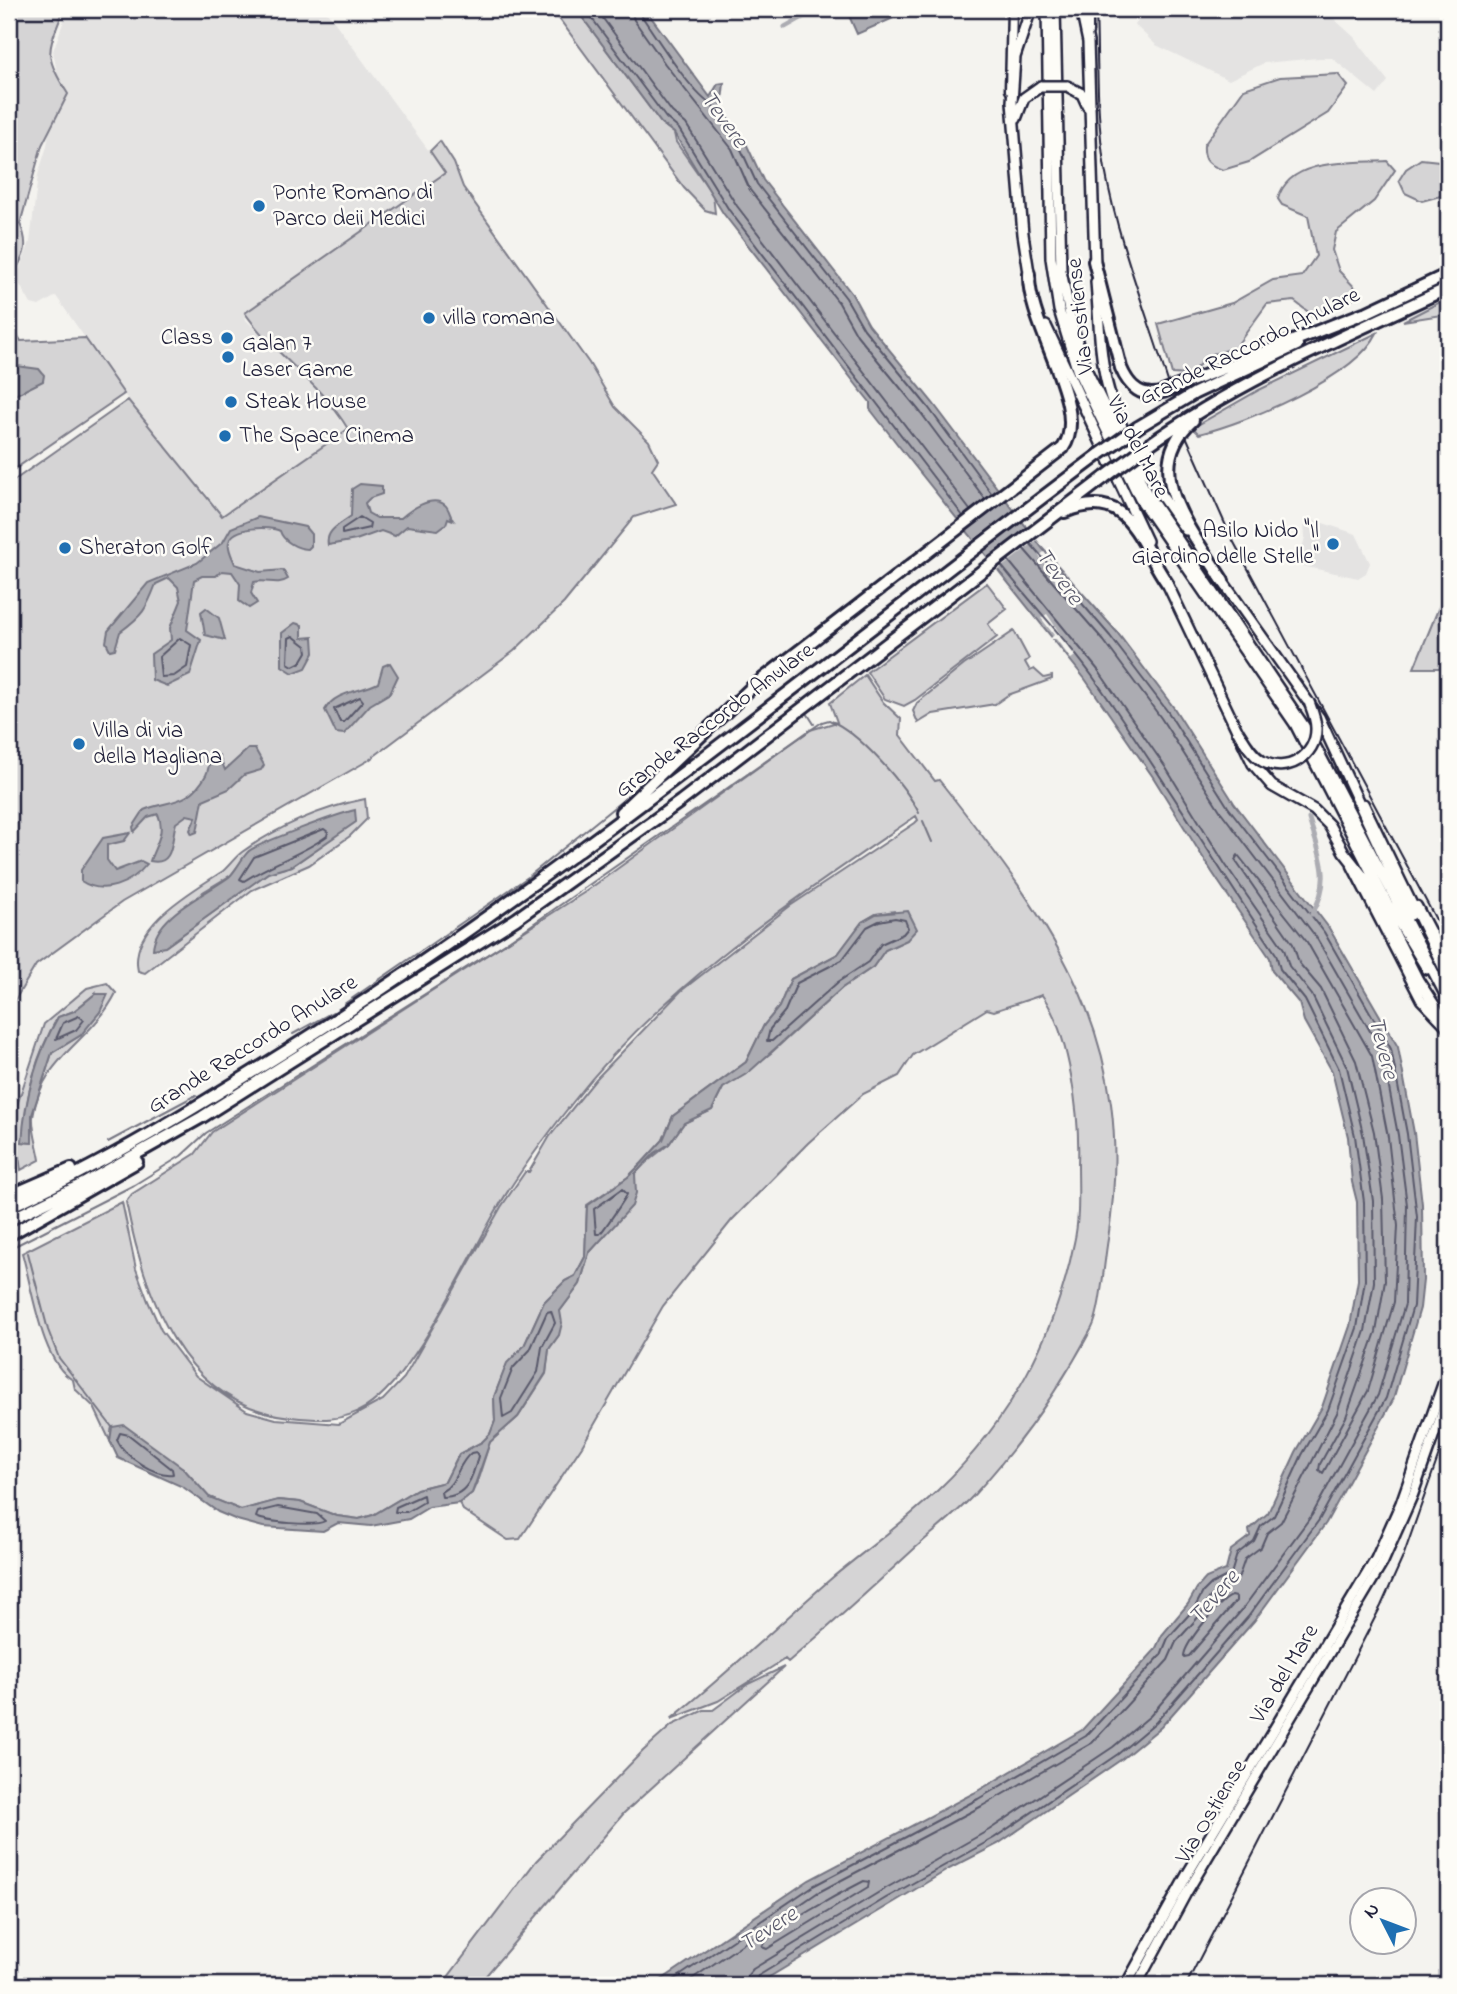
<svg xmlns="http://www.w3.org/2000/svg" width="1457" height="1994" font-family="'Indie Flower',sans-serif">
	<style>
		.built { fill: #e4e3e2 }
		.green { fill: #d5d4d5; stroke: #7c7b88; stroke-width: 2; fill-rule: evenodd }
		.water { fill: #acacb2; stroke: #757582; stroke-width: 2 }
		.pier { fill: #f4f3ef }
		.lines { fill: none; stroke-linecap: round; stroke-linejoin: round }
		.shore { stroke: #59596b; stroke-width: 2 }
		.stream { stroke: #757582; stroke-width: 2 }
		.canal { stroke: #acacb2; stroke-width: 5 }
		.secondary-casing { stroke: #22223b; stroke-width: 13 }
		.primary-casing { stroke: #22223b; stroke-width: 14 }
		.motorway-casing { stroke: #22223b; stroke-width: 16 }
		.secondary { stroke: #fdfcf7; stroke-width: 8 }
		.primary { stroke: #fdfcf7; stroke-width: 9 }
		.motorway { stroke: #fdfcf7; stroke-width: 10 }
		.rail { stroke: #22223b; stroke-width: 2 }
		.primary-bridge-casing { stroke: #22223b; stroke-width: 14; stroke-linecap: butt }
		.motorway-bridge-casing { stroke: #22223b; stroke-width: 16; stroke-linecap: butt }
		.primary-bridge { stroke: #fdfcf7; stroke-width: 9 }
		.motorway-bridge { stroke: #fdfcf7; stroke-width: 10 }
		.poi-dot { fill: #1f6fb2; stroke: #fdfcf7; stroke-width: 2.5 }
		.labels { text-anchor: middle; dominant-baseline: central; stroke-width: 5; stroke-linejoin: round; paint-order: stroke }
		.poi-label { font-size: 23px; fill: #22223b; stroke: #fdfcf7; text-anchor: start }
		.street-label { font-size: 23px; fill: #22223b; stroke: #fdfcf7 }
		.water-label { font-size: 24px; font-style: italic; fill: #59596b; stroke: #fdfcf7 }
	</style>
	<rect width="100%" height="100%" fill="#f4f3ef"/>
	<filter id="ink" filterUnits="userSpaceOnUse"><feTurbulence type="fractalNoise" baseFrequency=".0143" numOctaves="2"/><feDisplacementMap in="SourceGraphic" scale="14" xChannelSelector="R" yChannelSelector="G"/><feConvolveMatrix kernelMatrix="1 2 1 2 8 2 1 2 1" color-interpolation-filters="sRGB"/></filter>
	<g filter="url(#ink)">
		<path class="built" d="M 68,9 L 325,9 L 445,173 L 245,313 L 246,320 L 320,390 L 347,430 L 222,516 L 202,488 L 192,482 L 128,400 L 56,296 L 39,306 L 31,304 L 16,278 L 30,242 L 38,175 L 47,146 L 57,73 L 53,51 Z
			M 1146,9 L 1323,9 L 1354,37 L 1388,81 L 1377,95 L 1332,58 L 1318,58 L 1264,63 L 1229,80 L 1156,45 L 1135,25 Z
			M 1311,519 L 1356,534 L 1370,563 L 1366,573 L 1358,578 L 1298,565 L 1305,537 L 1304,525 Z"/>
		<path class="green" d="M 9,9 L 64,9 C 48,51 42,54 68,94 L 42,145 L 20,224 C 32,250 21,259 9,283 Z
			M 552,9 L 576,9 L 661,123 L 674,133 L 676,142 L 713,195 L 715,213 L 705,210 L 684,188 Z
			M 1338,74 L 1348,86 L 1328,113 L 1249,162 L 1223,170 C 1209,165 1203,161 1204,145 L 1244,89 L 1280,77 Z
			M 440,141 L 454,163 L 463,187 L 589,363 L 615,407 L 649,441 L 658,460 L 652,469 L 676,504 L 634,517 L 564,603 L 514,651 L 369,760 L 122,902 L 36,965 L 9,1010 L 9,484 L 128,400 L 222,516 L 348,429 C 320,382 275,356 245,313 L 445,173 L 430,151 Z
			M 1421,159 L 1448,162 L 1448,194 L 1422,201 L 1405,193 L 1399,180 L 1406,169 Z
			M 1387,161 L 1395,170 L 1374,201 L 1336,232 L 1332,250 L 1339,271 L 1362,295 L 1315,317 L 1294,301 L 1267,304 L 1235,348 L 1209,355 L 1189,375 L 1172,374 L 1158,324 L 1232,303 L 1273,280 L 1302,276 L 1316,256 L 1308,216 L 1282,205 L 1278,199 C 1289,157 1353,163 1387,161 Z
			M 1448,298 L 1448,314 L 1403,321 Z
			M 9,322 L 21,341 L 85,338 L 124,394 L 9,473 Z
			M 1377,333 C 1356,377 1246,423 1199,434 L 1195,430 L 1196,426 L 1259,390 Z
			M 987,583 L 1007,609 L 988,624 L 997,637 L 915,700 L 904,706 L 885,699 L 867,672 Z
			M 1448,585 L 1448,668 L 1414,668 Z
			M 1014,631 L 1029,659 L 1025,662 L 1030,671 L 1034,669 L 1044,678 L 1052,676 L 1052,679 L 1008,695 L 995,704 L 933,714 L 918,723 L 913,711 L 917,703 L 964,665 Z
			M 865,675 L 883,702 L 901,719 L 900,735 L 935,781 L 939,780 C 1056,928 1139,1041 1108,1239 C 1104,1261 1101,1311 1092,1328 C 1060,1388 1019,1446 973,1496 C 955,1515 934,1531 914,1549 C 873,1587 831,1625 788,1662 L 785,1659 L 718,1701 L 671,1719 C 727,1674 778,1625 833,1577 C 868,1548 906,1521 939,1489 C 1009,1422 1055,1337 1074,1243 C 1080,1218 1078,1189 1078,1164 C 1080,1117 1070,1034 1042,995 L 994,1011 L 987,1009 L 913,1055 L 899,1076 L 863,1094 L 808,1143 L 732,1220 L 663,1306 L 582,1446 L 520,1539 L 508,1540 L 463,1510 L 459,1503 L 472,1493 L 477,1482 L 490,1442 L 518,1417 L 546,1374 L 549,1349 L 559,1335 L 560,1311 L 580,1284 L 589,1253 L 632,1205 L 635,1174 L 643,1165 L 669,1144 L 684,1123 L 712,1110 L 723,1088 L 771,1053 L 842,988 L 873,967 L 885,950 L 907,940 L 894,911 L 876,914 L 862,922 L 838,954 L 791,979 L 779,1007 L 764,1025 L 746,1062 L 673,1116 L 663,1140 L 642,1163 L 628,1177 L 587,1205 L 585,1257 L 575,1276 L 565,1281 L 544,1302 L 524,1346 L 507,1364 L 494,1397 L 495,1421 L 490,1434 L 482,1442 L 459,1454 L 445,1482 L 417,1489 L 373,1515 L 359,1519 L 337,1516 L 300,1502 L 278,1500 L 241,1510 L 209,1497 L 183,1468 L 112,1427 L 110,1441 L 94,1407 L 75,1389 L 73,1380 C 41,1363 32,1286 22,1253 L 122,1202 L 136,1269 L 148,1301 L 161,1330 L 196,1376 L 247,1411 L 276,1419 L 339,1424 L 383,1400 L 404,1378 L 501,1207 L 525,1172 L 529,1172 L 550,1136 L 596,1079 L 681,991 L 790,906 L 915,823 L 918,820 L 916,816 C 794,900 665,984 573,1102 C 546,1136 519,1172 497,1209 C 466,1262 415,1377 366,1407 C 342,1422 319,1420 291,1417 C 182,1406 144,1294 126,1202 L 132,1194 L 195,1154 L 212,1132 L 585,892 L 810,730 L 837,722 L 830,703 Z
			M 365,799 L 367,819 L 350,836 L 309,865 L 252,890 L 145,973 L 138,971 C 128,926 191,892 223,871 C 230,865 235,857 242,852 C 277,827 323,807 365,799 ZM 355,822 L 292,866 L 269,872 L 165,947 L 203,892 L 231,875 L 249,851 L 309,828 Z
			M 107,983 L 116,993 C 91,1043 42,1055 33,1117 C 32,1129 38,1147 40,1160 L 21,1170 L 13,1117 L 44,1024 L 87,988 ZM 95,994 L 81,1035 L 52,1053 L 32,1115 L 32,1143 L 23,1142 C 25,1096 35,1056 58,1017 L 74,1011 Z
			M 784,1667 L 624,1813 L 478,1985 L 442,1985 L 536,1861 L 643,1751 L 672,1725 L 704,1710 L 713,1710 L 748,1684 Z"/>
		<path class="water" d="M 576,9 L 645,9 L 710,97 L 718,84 L 724,83 L 721,110 L 745,141 L 763,180 L 852,294 L 869,325 L 933,403 L 1043,549 L 1116,631 L 1174,708 L 1234,803 L 1329,928 L 1398,1047 L 1414,1133 L 1422,1204 L 1423,1280 L 1420,1308 L 1393,1400 L 1326,1523 L 1254,1621 L 1161,1727 L 1122,1759 L 998,1844 L 949,1869 L 756,1985 L 654,1985 L 809,1880 L 974,1793 L 1082,1730 L 1155,1650 L 1162,1635 L 1188,1604 L 1197,1588 L 1206,1578 L 1226,1570 L 1231,1550 L 1250,1536 L 1249,1530 L 1268,1513 L 1296,1452 L 1322,1407 L 1350,1326 L 1358,1280 L 1357,1202 L 1352,1182 L 1348,1137 L 1332,1071 L 1304,1021 L 1299,1003 L 1272,971 L 1270,958 L 1212,872 L 1153,777 L 1085,679 L 898,445 L 870,409 L 870,402 L 858,387 L 723,213 L 674,133 L 661,123 Z
			M 846,9 L 914,9 L 857,34 Z
			M 17,366 L 39,369 L 44,375 L 43,381 L 9,398 L 9,386 Z
			M 360,484 L 382,486 L 382,494 L 370,498 L 365,503 L 368,513 L 377,518 L 401,518 C 410,510 432,494 445,505 C 449,508 450,516 453,520 L 448,518 L 446,524 L 438,530 L 407,526 L 395,536 L 381,531 L 356,540 L 328,545 C 325,530 341,524 351,516 L 352,489 Z
			M 258,517 L 305,527 L 311,534 L 311,546 L 308,549 C 297,549 283,541 280,531 C 269,526 233,526 229,542 C 227,549 233,558 235,564 L 260,572 L 283,570 L 288,579 C 278,586 266,579 254,582 L 251,593 L 257,603 L 249,608 L 239,601 L 240,584 L 232,572 L 222,571 L 216,576 L 202,576 L 194,580 L 187,630 L 201,640 L 190,675 L 167,686 L 152,680 L 151,654 L 171,640 L 170,628 L 181,601 L 178,587 L 169,578 L 156,584 C 146,610 143,615 120,632 L 115,649 L 110,650 L 106,642 L 108,631 L 148,583 L 197,563 L 223,542 L 231,528 Z
			M 206,608 L 219,618 L 225,640 L 205,635 L 201,612 Z
			M 295,623 L 302,625 L 302,638 L 313,637 L 314,653 L 306,668 L 293,673 L 282,666 L 282,633 Z
			M 390,663 L 398,676 L 390,693 L 370,705 L 344,734 L 336,733 L 325,710 C 335,691 361,692 378,683 L 383,666 Z
			M 248,749 L 255,749 L 264,765 L 261,770 L 244,775 L 229,789 L 203,800 L 197,832 L 192,834 L 190,830 L 196,817 L 187,815 L 176,823 C 171,838 175,867 150,861 C 155,845 166,833 158,814 L 148,817 L 134,832 L 133,827 L 144,810 C 169,800 190,805 206,775 C 210,767 208,760 214,754 L 219,755 L 225,770 Z
			M 355,810 L 356,822 L 292,866 L 268,873 L 165,947 L 153,949 C 155,915 205,895 229,877 C 237,870 241,858 249,851 C 261,842 338,814 355,810 Z
			M 130,833 L 124,841 L 107,845 L 107,860 L 115,871 L 141,861 L 147,864 C 131,884 103,896 81,881 L 81,870 L 103,838 Z
			M 908,911 L 917,929 L 907,940 L 885,950 L 873,967 L 842,988 L 748,1073 L 723,1088 L 712,1110 L 684,1123 L 669,1144 L 655,1153 L 635,1174 L 636,1193 L 632,1206 L 589,1253 L 580,1284 L 560,1311 L 562,1323 L 559,1335 L 549,1349 L 546,1373 L 518,1417 L 490,1442 L 472,1493 L 459,1503 L 429,1507 L 409,1519 L 371,1526 L 338,1523 L 323,1531 L 263,1527 L 237,1520 L 218,1512 L 183,1487 L 118,1458 L 110,1441 L 112,1427 L 124,1425 L 183,1468 L 209,1497 L 241,1510 L 278,1500 L 300,1502 L 337,1516 L 359,1519 L 373,1515 L 417,1489 L 445,1482 L 459,1454 L 482,1442 L 490,1434 L 495,1421 L 494,1397 L 507,1363 L 524,1346 L 544,1302 L 565,1281 L 575,1276 L 585,1257 L 587,1206 L 628,1177 L 642,1163 L 663,1140 L 673,1116 L 746,1062 L 764,1025 L 779,1007 L 791,979 L 838,954 L 862,922 L 876,914 Z
			M 95,994 L 108,994 L 100,1012 L 81,1035 L 52,1053 L 32,1115 L 32,1143 L 22,1142 C 25,1097 36,1056 58,1017 L 74,1011 Z"/>
		<path class="pier" d="M 1016,508 L 1024,519 L 979,553 L 970,542 Z
			M 1031,527 L 1040,538 L 994,573 L 985,561 Z
			M 1044,552 L 1054,565 L 1060,562 L 1054,570 L 1062,578 L 1057,582 L 1039,556 Z
			M 1047,614 L 1075,656 L 1071,659 L 1056,639 L 1050,639 L 1054,635 L 1041,618 Z"/>
		<g class="lines">
			<path class="shore" d="M 585,9 L 666,118 L 679,129 L 729,210 L 963,516
				M 596,9 L 672,112 L 686,124 L 737,206 L 970,510
				M 631,9 L 634,20 L 665,64 L 732,149 L 750,190 L 839,303 L 857,335 L 921,413 L 985,499
				M 640,9 L 641,15 C 655,35 694,98 713,105 L 715,114 L 739,145 L 757,184 L 846,298 L 864,329 L 928,407 L 992,494
				M 360,517 L 370,523 L 369,528 L 342,534 L 342,529 Z
				M 293,636 L 306,646 L 307,652 L 301,662 L 293,666 L 288,663 L 289,638 Z
				M 180,638 L 191,645 L 187,667 L 174,676 L 161,677 L 159,657 Z
				M 360,697 L 363,701 L 344,722 L 340,722 L 334,709 Z
				M 324,829 L 328,832 L 327,836 C 301,855 271,863 244,881 L 240,879 L 254,857 Z
				M 1238,855 L 1307,942 L 1372,1056 L 1388,1137 L 1398,1226 L 1394,1302 L 1368,1391 L 1323,1473 L 1319,1470 L 1320,1464 L 1346,1417 L 1376,1332 L 1385,1281 L 1383,1199 L 1374,1132 L 1356,1061 L 1321,989 L 1299,963 L 1293,944 L 1235,860 Z
				M 895,918 L 905,920 L 908,928 L 903,934 L 881,944 L 868,962 L 838,982 L 772,1041 L 767,1041 L 770,1029 L 785,1011 L 797,983 L 842,960 L 867,927 L 879,921 Z
				M 79,1016 L 84,1020 L 76,1030 L 56,1039 L 63,1023 Z
				M 622,1189 L 627,1194 C 626,1198 604,1229 600,1234 L 596,1234 L 594,1209 Z
				M 551,1311 L 555,1323 L 542,1347 L 538,1372 L 512,1413 L 503,1418 L 501,1398 L 513,1368 L 530,1350 L 547,1312 Z
				M 120,1433 L 129,1435 L 172,1469 L 173,1474 C 154,1476 125,1457 117,1440 Z
				M 471,1453 L 476,1452 L 478,1456 C 473,1477 467,1497 442,1497 L 441,1492 C 458,1483 457,1464 471,1453 Z
				M 423,1495 L 424,1502 L 407,1512 L 395,1512 L 396,1507 Z
				M 278,1507 L 317,1514 L 325,1521 C 315,1527 266,1522 256,1517 L 258,1512 Z
				M 1232,1596 L 1236,1597 L 1236,1601 L 1189,1656 L 1184,1657 C 1183,1645 1220,1600 1232,1596 Z
				M 864,1881 L 869,1882 L 868,1887 L 767,1949 L 762,1947 C 766,1932 846,1890 864,1881 Z
				M 666,1985 L 813,1886 L 978,1799 L 1086,1736 L 1161,1655 L 1168,1638 L 1194,1609 L 1203,1592 L 1211,1584 L 1231,1574 L 1237,1554 L 1254,1541 L 1261,1526 L 1274,1516 L 1302,1455 L 1328,1410 L 1357,1328 L 1365,1280 L 1364,1202 L 1355,1136 L 1339,1069 L 1305,1000 L 1280,969 L 1276,954 C 1214,862 1157,767 1093,677 C 1065,638 1031,603 1001,565
				M 683,1985 L 817,1893 L 982,1806 L 1092,1743 L 1168,1660 L 1176,1642 L 1201,1614 L 1210,1597 L 1238,1579 L 1245,1559 L 1261,1547 L 1267,1533 L 1281,1522 L 1337,1413 L 1365,1331 L 1374,1282 L 1373,1201 L 1363,1134 L 1347,1067 L 1312,995 L 1289,966 L 1284,949 L 1225,864 L 1166,768 L 1098,670 L 1008,560
				M 745,1985 L 747,1976 L 753,1969 L 881,1891 L 989,1830 L 1113,1747 L 1150,1716 L 1241,1611 L 1312,1515 L 1378,1395 L 1405,1304 L 1407,1205 L 1398,1135 L 1382,1052 L 1316,937 L 1221,812 L 1161,718 L 1104,641 L 1023,548
				M 754,1985 L 758,1976 L 886,1898 L 994,1838 L 1118,1754 L 1156,1722 L 1248,1617 L 1319,1520 L 1386,1398 L 1413,1306 L 1417,1217 L 1407,1134 L 1391,1049 L 1324,932 L 1228,807 L 1168,712 L 1110,636 L 1030,543"/>
			<path class="stream" d="M 807,713 L 814,724
				M 688,741 L 704,726
				M 923,821 L 932,842
				M 344,1004 L 528,877 L 644,783
				M 293,1034 L 333,1012
				M 108,1142 L 196,1095
				M 9,1249 L 134,1185 L 181,1156 L 206,1133 L 510,940 L 822,722 L 829,720 C 859,732 905,785 919,813
				M 28,1253 L 48,1330 L 59,1358 L 112,1427"/>
			<path class="canal" d="M 785,27 L 817,9
				M 1309,819 C 1320,856 1333,879 1312,914"/>
			<defs>
				<path id="secondary" d="M 1088,9 L 1088,32
					M 1010,90 L 1012,9
					M 1364,804 L 1448,978
					M 1352,866 L 1421,1000 L 1448,1028
					M 1417,906 L 1448,965
					M 1137,1985 L 1186,1894 L 1383,1563 L 1413,1495 L 1448,1396"/>
				<path id="primary" d="M 1047,9 L 1051,258 L 1059,310 L 1077,369 L 1140,499 L 1295,724 L 1387,903 L 1427,969
					M 1055,9 L 1061,271 L 1072,325 L 1086,369 L 1147,494 L 1308,732 L 1448,1000
					M 1081,9 L 1088,42 L 1095,265
					M 1067,86 L 1082,94 L 1088,107
					M 1016,119 L 1024,98 L 1041,86
					M 1030,279 L 1023,234 L 1012,102 L 1015,57 L 1031,9
					M 1096,282 C 1099,316 1099,351 1107,384 C 1120,437 1154,487 1186,530
					M 1046,326 L 1147,541
					M 1219,576 L 1319,717 L 1411,915
					M 1165,579 L 1253,764 L 1272,786 L 1314,810 L 1329,825 L 1344,852 L 1370,885 L 1418,980 L 1448,1026
					M 1126,1985 L 1188,1873 L 1376,1559 L 1401,1503 L 1448,1370"/>
				<path id="motorway" d="M 1094,261 L 1121,368 C 1129,387 1142,399 1163,392 L 1364,313
					M 1359,316 L 1448,274
					M 1193,420 C 1137,470 1193,532 1223,581
					M 1138,427 L 1195,393 L 1297,345
					M 1147,446 C 1240,380 1345,336 1448,288
					M 1065,512 C 1129,485 1138,541 1167,583
					M 621,812 L 751,688 L 1063,448 C 1091,409 1027,325 1029,274
					M 9,1196 L 71,1169
					M 9,1207 C 106,1163 197,1107 288,1050 C 573,871 831,655 1100,454
					M 9,1220 L 83,1184 L 202,1117 L 516,919 L 681,801 L 1105,477
					M 9,1235 L 137,1162"/>
			</defs>
			<use href="#secondary" class="secondary-casing"/>
			<use href="#primary" class="primary-casing"/>
			<use href="#motorway" class="motorway-casing"/>
			<use href="#secondary" class="secondary"/>
			<use href="#primary" class="primary"/>
			<use href="#motorway" class="motorway"/>
			<path class="rail" d="M 1096,9 C 1098,62 1096,116 1105,169 C 1118,242 1147,314 1169,385
				M 1186,436 L 1230,535 L 1448,942
				M 1186,1985 L 1381,1606 L 1403,1557 L 1448,1429"/>
			<defs>
				<path id="primary-bridge" d="M 1041,86 L 1067,86
					M 1238,731 C 1244,741 1251,754 1262,761 C 1286,775 1317,756 1316,728 C 1316,719 1312,710 1309,702"/>
				<path id="motorway-bridge" d="M 1100,454 L 1138,427
					M 1105,477 L 1147,446"/>
			</defs>
			<use href="#primary-bridge" class="primary-bridge-casing"/>
			<use href="#motorway-bridge" class="motorway-bridge-casing"/>
			<use href="#primary-bridge" class="primary-bridge"/>
			<use href="#motorway-bridge" class="motorway-bridge"/>
		</g>
	</g>
	<g class="poi-dot">
		<circle cx="259" cy="206" r="7"/>
		<circle cx="429" cy="318" r="7"/>
		<circle cx="227" cy="338" r="7"/>
		<circle cx="228" cy="357" r="7"/>
		<circle cx="231" cy="402" r="7"/>
		<circle cx="225" cy="436" r="7"/>
		<circle cx="1333" cy="544" r="7"/>
		<circle cx="65" cy="548" r="7"/>
		<circle cx="79" cy="744" r="7"/>
	</g>
	<g class="labels">
		<g class="poi-label">
			<text x="273" y="193">Ponte Romano di<tspan x="273" dy="26">Parco deii Medici</tspan></text>
			<text x="443" y="318">villa romana</text>
			<text x="213" y="338" text-anchor="end">Class</text>
			<text x="242" y="344">Galan 7<tspan x="242" dy="26">Laser Game</tspan></text>
			<text x="245" y="402">Steak House</text>
			<text x="239" y="436">The Space Cinema</text>
			<text x="1319" y="531" text-anchor="end">Asilo Nido "Il<tspan x="1319" dy="26">Giardino delle Stelle"</tspan></text>
			<text x="79" y="548">Sheraton Golf</text>
			<text x="93" y="731">Villa di via<tspan x="93" dy="26">della Magliana</tspan></text>
		</g>
		<g class="street-label">
			<text transform="translate(1081 316) rotate(-96)">Via Ostiense</text>
			<text transform="translate(1250 347) rotate(-26)">Grande Raccordo Anulare</text>
			<text transform="translate(1137 447) rotate(63)">Via del Mare</text>
			<text transform="translate(715 721) rotate(-37)">Grande Raccordo Anulare</text>
			<text transform="translate(253 1045) rotate(-32)">Grande Raccordo Anulare</text>
			<text transform="translate(1285 1674) rotate(-59)">Via del Mare</text>
			<text transform="translate(1212 1812) rotate(-59)">Via Ostiense</text>
		</g>
		<g class="water-label">
			<text transform="translate(723 120) rotate(54)">Tevere</text>
			<text transform="translate(1058 577) rotate(54)">Tevere</text>
			<text transform="translate(1382 1048) rotate(76)">Tevere</text>
			<text transform="translate(1215 1598) rotate(-49)">Tevere</text>
			<text transform="translate(769 1930) rotate(-33)">Tevere</text>
		</g>
	</g>
	<rect width="1457" height="1994" fill="none" stroke="#fdfcf7" stroke-width="35"/>
	<rect x="18" y="18" width="1422" height="1959" fill="none" stroke="#22223b" stroke-width="2.5" filter="url(#ink)"/>
	<g transform="translate(1383 1921) rotate(312)"><circle r="33" fill="#fdfcf7" stroke="#a5a5ac" stroke-width="2"/>
	<path d="M0-5L12 26L0 18L-12 26Z" fill="#1f6fb2"/>
	<text y="-10" font-size="19" font-weight="bold" text-anchor="middle" fill="#22223b">N</text>
	</g>
</svg>
